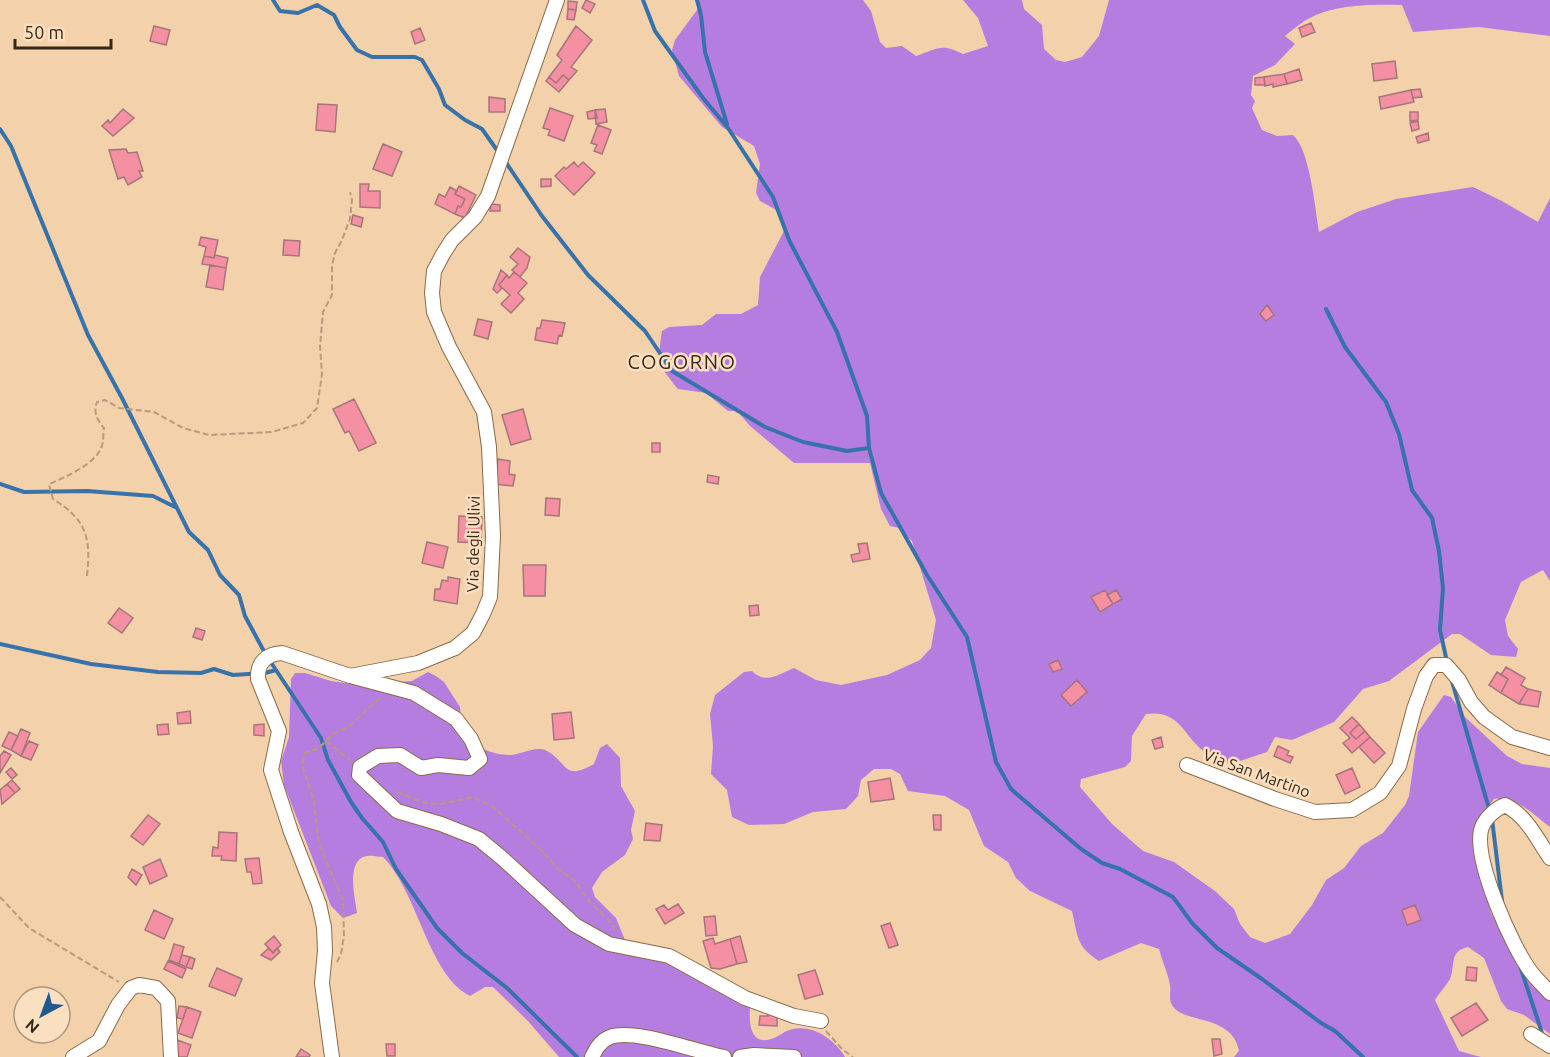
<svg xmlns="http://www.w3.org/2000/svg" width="1550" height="1057" font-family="Ubuntu,sans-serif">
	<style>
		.forest { fill: #b67de0 }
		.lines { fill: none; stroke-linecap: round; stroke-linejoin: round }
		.stream { stroke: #3773aa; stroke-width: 4 }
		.building { fill: #f490a1; stroke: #a6757c; stroke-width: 1.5 }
		.minor-casing { stroke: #896b48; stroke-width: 16 }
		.path { stroke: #b69b7c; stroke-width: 2; stroke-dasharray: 6 3; stroke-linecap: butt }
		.minor { stroke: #fff; stroke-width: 14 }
		.labels { text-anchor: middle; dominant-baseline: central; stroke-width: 5; stroke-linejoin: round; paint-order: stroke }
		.street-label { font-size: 16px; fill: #36291a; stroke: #fbdfc1 }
		.quarter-label { font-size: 20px; letter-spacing: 1.5px; fill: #36291a; stroke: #fbdfc1 }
	</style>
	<rect width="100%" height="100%" fill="#f3d1ab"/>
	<path class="forest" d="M 698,0 L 863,0 L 871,11 L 880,42 L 886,48 L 902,46 L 916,56 C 938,48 941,43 963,54 L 988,46 L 978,18 L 963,0 L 1022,0 L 1024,9 L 1042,25 L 1044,49 L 1056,60 L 1065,62 L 1082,57 L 1099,36 L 1109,0 L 1550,0 L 1550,36 L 1479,27 L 1413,32 L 1402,5 C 1372,4 1329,4 1303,22 C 1297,26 1291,31 1285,36 L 1295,44 L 1275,65 L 1253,76 L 1251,95 L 1255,101 L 1252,108 L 1262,130 L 1277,136 L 1293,135 C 1310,150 1315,208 1319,232 L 1357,212 L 1396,199 L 1473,187 L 1500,200 L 1538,222 L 1550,198 L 1550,581 L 1543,570 L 1521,582 L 1505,620 L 1508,636 L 1518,649 L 1516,657 L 1491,655 L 1460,634 L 1452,634 L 1389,681 L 1363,689 L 1334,722 L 1292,740 L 1275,737 L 1267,752 L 1231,764 C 1223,760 1212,758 1205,752 C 1183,736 1180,709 1146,714 L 1132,736 L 1131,761 L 1125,767 L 1081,779 L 1080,787 L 1112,824 L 1143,851 L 1174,862 L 1215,891 L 1234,909 L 1240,924 L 1250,937 L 1265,943 L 1290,934 L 1312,905 L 1326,880 L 1344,868 L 1361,846 L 1383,833 L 1405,805 L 1409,796 L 1418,732 L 1444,695 L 1451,697 L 1465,717 L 1507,756 L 1522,764 L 1550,768 L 1550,827 C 1534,815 1517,796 1494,799 L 1475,825 L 1473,850 L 1491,913 L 1525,978 L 1550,1000 L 1550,1034 L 1524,1015 L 1507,1009 L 1501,1001 L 1484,958 L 1468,947 C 1448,952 1456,965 1450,979 C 1446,986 1439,993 1435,1000 L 1459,1051 L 1481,1057 L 1234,1057 L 1239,1051 C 1232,1012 1179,1025 1171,1003 C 1169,998 1171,990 1170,985 C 1168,973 1162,961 1159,949 L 1141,943 L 1099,961 C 1076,946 1078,937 1072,911 L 1030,891 L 1016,878 L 1008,862 L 984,846 L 969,810 L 945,796 L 908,791 L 900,774 L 891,769 L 874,769 L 861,780 L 858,796 L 846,809 L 813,812 L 784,824 L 749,825 L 732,817 L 727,790 L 711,774 L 713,746 L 710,714 L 715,695 L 744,672 L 752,671 C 766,685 779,674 794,668 L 816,680 L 841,685 L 887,675 L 920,660 L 931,648 L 936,620 L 912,541 L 899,528 L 890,526 L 881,509 L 870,463 L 794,463 L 750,426 L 737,411 L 728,411 L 706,393 L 678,389 C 658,364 657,364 662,331 L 669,327 L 702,325 L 716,314 L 741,314 L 758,305 L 760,277 L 785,229 L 778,211 L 760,201 L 756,193 L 760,164 L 754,146 L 722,127 L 679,76 L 672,50 L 675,40 L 697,10 Z
		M 428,672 L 436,676 L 444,682 L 460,707 L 461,717 L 482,749 C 491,752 500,755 510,755 C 521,755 536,745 547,751 C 568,762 563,782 594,764 L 600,748 L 607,744 L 620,758 L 621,786 L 635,811 L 631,830 L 633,839 L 625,855 L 602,872 L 592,888 L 595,897 L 616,918 L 630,952 L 663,961 L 750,1006 C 749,1020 749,1046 771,1039 C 779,1037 785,1030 793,1029 C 814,1025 835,1040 845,1057 L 559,1057 L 528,1021 L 493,987 L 485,987 L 470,996 C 428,975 418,892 383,857 C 379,857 373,855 368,856 C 345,858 355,898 357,913 L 343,918 L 331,906 L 284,785 L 281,761 L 289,737 L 291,679 L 295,673 L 305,673 L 331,681 L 358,685 L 412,681 Z"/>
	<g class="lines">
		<path class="stream" d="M 273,0 L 280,11 L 298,13 L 317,5 L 334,15 L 340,27 L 357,50 L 372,57 L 415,57 L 422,60 L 439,89 L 445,105 L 465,120 L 482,129 L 499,153
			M 643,0 L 655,31 L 703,98 L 728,128 L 773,197 L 789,240 L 837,332 L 867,416 L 869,448 L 881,493 L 927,575 L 967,637 L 996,762 L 1011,789 L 1081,849 L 1102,863 L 1120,869 L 1173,897 L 1192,923 L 1217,948 L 1262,979 L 1321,1023 L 1335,1031 L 1363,1057
			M 697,0 L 701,15 L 705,52 L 727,124
			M 0,129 L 11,146 L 88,335 L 122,398 L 189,532 L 208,550 L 220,575 L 239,595 L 245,616 L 266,655
			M 505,161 L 542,216 L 588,275 L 645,331 L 672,371 L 765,427 L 803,442 L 847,451 L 869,448
			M 1326,309 L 1345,347 L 1386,402 L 1399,434 L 1412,490 L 1432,518 L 1439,551 L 1443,588 L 1440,630 L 1447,662
			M 0,484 L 24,492 L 87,491 L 153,496 L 175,507
			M 0,644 L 91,664 L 158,672 L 201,673 L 214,669 L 233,675 L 265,673 L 276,670
			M 270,661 L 321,738 L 328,760 L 351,802 L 362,818 L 383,842 L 396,869 L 437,928 L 462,953 L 507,988 L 577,1057
			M 1451,678 L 1490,812
			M 1492,819 L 1502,901
			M 1520,966 L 1543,1036"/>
	</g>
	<path class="building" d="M 586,0 L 595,4 L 590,13 L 582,8 Z
		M 568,1 L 577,2 L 576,10 L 568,9 Z
		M 568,9 L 576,10 L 574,20 L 567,19 Z
		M 1311,23 L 1315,32 L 1302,37 L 1299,28 Z
		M 154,26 L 170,30 L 166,45 L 150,41 Z
		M 576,26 L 592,40 L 571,67 L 577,71 L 569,80 L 563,75 L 556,83 L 549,77 L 562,60 L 557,55 Z
		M 420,28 L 425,40 L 415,44 L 411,32 Z
		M 1395,61 L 1397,78 L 1374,81 L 1372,64 Z
		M 1299,69 L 1302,80 L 1287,84 L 1284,74 Z
		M 1284,74 L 1287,84 L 1273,87 L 1273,84 L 1265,86 L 1264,77 Z
		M 563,75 L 569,80 L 559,92 L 546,81 L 549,77 L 556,83 Z
		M 1264,77 L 1265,85 L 1255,85 L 1255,78 Z
		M 1420,89 L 1422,97 L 1413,98 L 1411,90 Z
		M 1411,90 L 1414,102 L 1381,109 L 1379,97 Z
		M 489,97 L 505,99 L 505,112 L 489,112 Z
		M 318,104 L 337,105 L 335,132 L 316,130 Z
		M 550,108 L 573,116 L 564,141 L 548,135 L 550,130 L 543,128 Z
		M 123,109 L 134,118 L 113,136 L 102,126 L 108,120 L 110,123 Z
		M 605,109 L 607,122 L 596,124 L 595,110 Z
		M 595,110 L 597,118 L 588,119 L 587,112 Z
		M 1410,112 L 1418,112 L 1418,120 L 1410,121 Z
		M 1418,121 L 1419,129 L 1412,131 L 1410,123 Z
		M 598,125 L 611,130 L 602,154 L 594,151 L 597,145 L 591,143 Z
		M 1428,133 L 1429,140 L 1418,143 L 1416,137 Z
		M 383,144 L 402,152 L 392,176 L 373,169 Z
		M 126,149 L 128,153 L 137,152 L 143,171 L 139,171 L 142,177 L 128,185 L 124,177 L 118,179 L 109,150 Z
		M 574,162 L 578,167 L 583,162 L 595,173 L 574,195 L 555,176 L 564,167 L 566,169 Z
		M 541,179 L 551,179 L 551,186 L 541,187 Z
		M 360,184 L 369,184 L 368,191 L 380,191 L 380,208 L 360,207 Z
		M 459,186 L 476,195 L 465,218 L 455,214 L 458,206 L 461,207 L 465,199 L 455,194 Z
		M 450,187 L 457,191 L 455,194 L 465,199 L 461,207 L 458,206 L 455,214 L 435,204 L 439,194 L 445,197 Z
		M 491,204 L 500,205 L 500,211 L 490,211 Z
		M 353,215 L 363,218 L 361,227 L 351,224 Z
		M 201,237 L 218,240 L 214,258 L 204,256 L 206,247 L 199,245 Z
		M 284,240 L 300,241 L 299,256 L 283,255 Z
		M 518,248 L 530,257 L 527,268 L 520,277 L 512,270 L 518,264 L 510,257 Z
		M 215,255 L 228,258 L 226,268 L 202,264 L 204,256 L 214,258 Z
		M 210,265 L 226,268 L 223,290 L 206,287 Z
		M 501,270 L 507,275 L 499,285 L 502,288 L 497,293 L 493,289 Z
		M 514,272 L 527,283 L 518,293 L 524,299 L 511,313 L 501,304 L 510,295 L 499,285 L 507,275 L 509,278 Z
		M 1267,305 L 1274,315 L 1266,321 L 1260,314 Z
		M 478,319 L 492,322 L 488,339 L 474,335 Z
		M 542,320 L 565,323 L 562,336 L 559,335 L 557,344 L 535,340 L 537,328 L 540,328 Z
		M 354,399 L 376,443 L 359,451 L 349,431 L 345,433 L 333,409 Z
		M 523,409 L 531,439 L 511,445 L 502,415 Z
		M 652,443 L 660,443 L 660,452 L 652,452 Z
		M 498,459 L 510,461 L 509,474 L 515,475 L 513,486 L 495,484 Z
		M 708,475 L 719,477 L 718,484 L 707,482 Z
		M 546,498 L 560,499 L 559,516 L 545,515 Z
		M 459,516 L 482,517 L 481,543 L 458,542 Z
		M 427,542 L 448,547 L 443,568 L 422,563 Z
		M 867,543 L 870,559 L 853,562 L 851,555 L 860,553 L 858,544 Z
		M 523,565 L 546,565 L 545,596 L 524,596 Z
		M 448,577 L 460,579 L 457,604 L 434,600 L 435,589 L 440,589 L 442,580 L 448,581 Z
		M 1105,590 L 1113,604 L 1100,612 L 1091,597 Z
		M 1116,590 L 1122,599 L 1113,604 L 1107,595 Z
		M 758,605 L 759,615 L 750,616 L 749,606 Z
		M 119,608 L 133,618 L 122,633 L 108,623 Z
		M 196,628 L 205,631 L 202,640 L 193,637 Z
		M 1058,660 L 1062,669 L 1053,672 L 1049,664 Z
		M 1506,667 L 1525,678 L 1521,685 L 1528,689 L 1519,704 L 1501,693 L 1508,679 L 1501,675 Z
		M 1497,672 L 1508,679 L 1501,693 L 1489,685 Z
		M 1077,680 L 1087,692 L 1071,706 L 1061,695 Z
		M 1528,689 L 1541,692 L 1538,707 L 1519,704 Z
		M 190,711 L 191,723 L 178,724 L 177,713 Z
		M 571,712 L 574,738 L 554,740 L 552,714 Z
		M 1352,717 L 1359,724 L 1350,733 L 1356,739 L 1365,731 L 1370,737 L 1352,753 L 1343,743 L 1350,738 L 1340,728 Z
		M 168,724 L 169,734 L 158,735 L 157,725 Z
		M 264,724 L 264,736 L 254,735 L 254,725 Z
		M 1359,724 L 1365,731 L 1356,739 L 1350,733 Z
		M 21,729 L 30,733 L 21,756 L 11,750 Z
		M 9,732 L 18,736 L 11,750 L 2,746 Z
		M 1161,737 L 1163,747 L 1155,749 L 1152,740 Z
		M 1370,737 L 1385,753 L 1374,763 L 1359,747 Z
		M 29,741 L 38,745 L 31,760 L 21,756 Z
		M 1278,746 L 1289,751 L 1287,755 L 1293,757 L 1290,763 L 1274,756 Z
		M 4,751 L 11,755 L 0,773 L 0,756 Z
		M 11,768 L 17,775 L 12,779 L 6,772 Z
		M 1352,768 L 1360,787 L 1345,794 L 1336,775 Z
		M 890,778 L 894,799 L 871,802 L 868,782 Z
		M 12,780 L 20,789 L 15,793 L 7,784 Z
		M 7,784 L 15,793 L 2,804 L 0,790 Z
		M 148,815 L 160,824 L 143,845 L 131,836 Z
		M 933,815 L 941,815 L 941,830 L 934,830 Z
		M 646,823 L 662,825 L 660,841 L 644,840 Z
		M 219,832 L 237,833 L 236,861 L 221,860 L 222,856 L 212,856 L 213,847 L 218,848 Z
		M 259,858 L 262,883 L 253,884 L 251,872 L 247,872 L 245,859 Z
		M 160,859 L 167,876 L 150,884 L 143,867 Z
		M 132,869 L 142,875 L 136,885 L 128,877 Z
		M 678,904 L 684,913 L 665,924 L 656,909 L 664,905 L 668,910 Z
		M 1415,905 L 1421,920 L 1407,925 L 1402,910 Z
		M 154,910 L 173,919 L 164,939 L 145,930 Z
		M 715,916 L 717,935 L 706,936 L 704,917 Z
		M 890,923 L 898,945 L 889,948 L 881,926 Z
		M 274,936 L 281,945 L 273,953 L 265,944 Z
		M 740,936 L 747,962 L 737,964 L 730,939 Z
		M 713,938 L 715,944 L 730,939 L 737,964 L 720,969 L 711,968 L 703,941 Z
		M 174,944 L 184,947 L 179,964 L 169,960 Z
		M 269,948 L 273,953 L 277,948 L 280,952 L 271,960 L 261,955 Z
		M 182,955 L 190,957 L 186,967 L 179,964 Z
		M 190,957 L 195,959 L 192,969 L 186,967 Z
		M 168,961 L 186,969 L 182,978 L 164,969 Z
		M 1467,967 L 1477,968 L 1476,981 L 1466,980 Z
		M 217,968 L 242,979 L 235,996 L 209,986 Z
		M 815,970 L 823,994 L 805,999 L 798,975 Z
		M 1476,1003 L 1488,1020 L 1462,1036 L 1451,1018 Z
		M 179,1006 L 187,1007 L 183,1019 L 177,1018 Z
		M 187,1007 L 201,1012 L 192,1038 L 178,1033 Z
		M 767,1009 L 777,1010 L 777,1026 L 759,1025 L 760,1016 L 768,1016 Z
		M 1212,1039 L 1220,1039 L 1222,1054 L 1214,1056 Z
		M 177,1040 L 191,1045 L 187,1057 L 178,1057 Z
		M 386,1044 L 395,1044 L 395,1056 L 387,1056 Z
		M 301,1049 L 310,1055 L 309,1057 L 296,1057 Z"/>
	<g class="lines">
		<defs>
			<path id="minor" d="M 354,677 L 414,693 L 456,719 L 471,739 L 480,759 L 469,768 L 438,765 L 421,768 L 400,755 L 378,756 L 360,767 L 359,775 L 397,811 L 441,824 L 479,839 L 502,858 L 575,925 L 609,944 L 669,956 L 745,998 L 794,1016 L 821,1021
				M 1187,765 L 1275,799 L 1315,812 L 1352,810 L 1380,793 L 1399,766 L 1414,709 L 1426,676 L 1434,665 L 1446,665 L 1459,680 L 1471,702 L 1484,717 L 1512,737 L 1550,748
				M 1550,858 C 1537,839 1527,816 1505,805 C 1495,809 1484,819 1481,830 C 1474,861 1512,947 1531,972 C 1537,980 1544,986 1550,993
				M 1531,1034 L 1550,1046
				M 73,1057 L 99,1041 L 118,1005 L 131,988 L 139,985 L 156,988 L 168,1001 L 171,1057
				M 332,1057 L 322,983 L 325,951 L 324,927 L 319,904 L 291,832 L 271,770 L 279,731 L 258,679 C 257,663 266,654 282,653 L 350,676 L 418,663 L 455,648 L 473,633 L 483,614 L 490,597 L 493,536 L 489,447 L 484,412 L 449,347 L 434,312 L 432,293 L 434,271 L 443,254 L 452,240 L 475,217 L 488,196 L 557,0
				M 592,1057 C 596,1049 600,1041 610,1037 C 635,1028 697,1052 724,1057
				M 740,1057 L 754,1055 L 794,1057"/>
		</defs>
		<use href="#minor" class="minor-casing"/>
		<path class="path" d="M 87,576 C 91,538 87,520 53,499 L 49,484 C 64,478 95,464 101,448 C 104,442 103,434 104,428 C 97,420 93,412 97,402 L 105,400 L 119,408 L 154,412 L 183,428 L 209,435 L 272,432 L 303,423 L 317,408 L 322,374 L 320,346 L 323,312 L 332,295 L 332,265 L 335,253 L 342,240 L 350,219 L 352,200 L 350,192
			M 326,741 L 350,760
			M 397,792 L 425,803 L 440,804 L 473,797 L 492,806 L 542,851 L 558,869 L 574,880 L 591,903 L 611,923 L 617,933
			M 0,897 L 29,928 L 119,982
			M 337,962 L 341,954 L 344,936 L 343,900 L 319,844 L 313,797 L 302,765 L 305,753 L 319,748 L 333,734 L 348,727 L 380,698
			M 826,1031 L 842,1049 L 853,1057"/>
		<use href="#minor" class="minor"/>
	</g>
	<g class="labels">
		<g class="street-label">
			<text transform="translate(473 544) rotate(-89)">Via degli Ulivi</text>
			<text transform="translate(1257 773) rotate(20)">Via San Martino</text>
		</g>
		<g class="quarter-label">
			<text x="682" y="361">COGORNO</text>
		</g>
	</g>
	<g transform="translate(42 1015) rotate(221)"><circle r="28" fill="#fbdfc1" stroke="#ac967e" stroke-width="1.5"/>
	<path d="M0-4.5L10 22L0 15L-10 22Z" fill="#1d5a90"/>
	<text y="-9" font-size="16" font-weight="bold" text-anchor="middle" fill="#36291a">N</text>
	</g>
	<path d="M15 39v9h96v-9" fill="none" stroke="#36291a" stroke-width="3"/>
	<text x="24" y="39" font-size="18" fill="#36291a" stroke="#fbdfc1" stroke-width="4.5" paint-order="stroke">50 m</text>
</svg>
